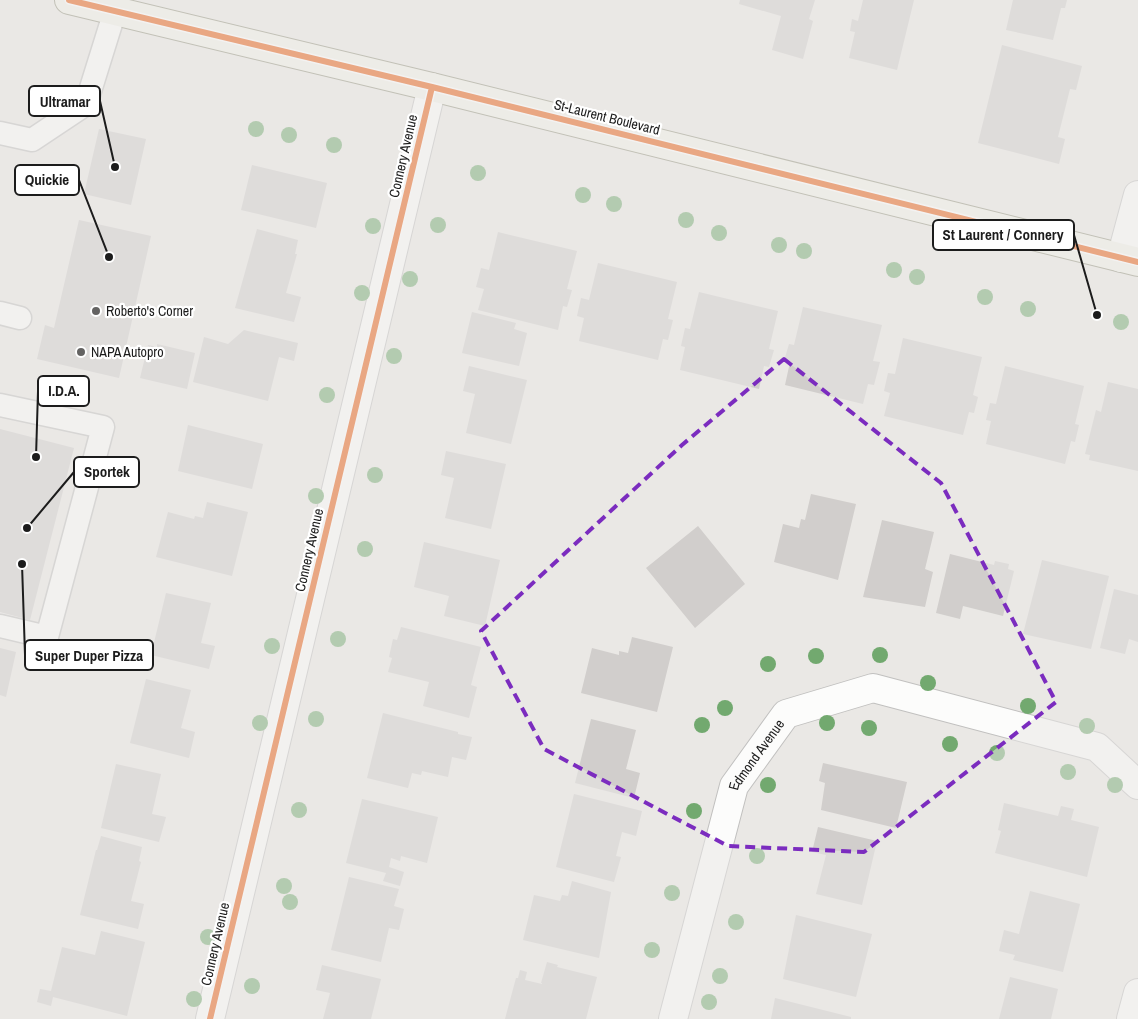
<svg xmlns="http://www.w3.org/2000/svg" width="1138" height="1019" font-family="'Archivo Narrow',sans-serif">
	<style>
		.building { fill: #d1cecc }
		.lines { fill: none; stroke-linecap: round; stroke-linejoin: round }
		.lane-casing { stroke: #c1c0bf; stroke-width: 25 }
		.street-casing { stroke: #c1c0bf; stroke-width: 30 }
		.secondary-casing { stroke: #93937e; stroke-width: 30 }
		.lane { stroke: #fcfcfb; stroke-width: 22 }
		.street { stroke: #fcfcfb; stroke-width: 28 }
		.secondary { stroke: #f2f1e9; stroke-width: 28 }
		.cycleway-casing { stroke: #fff; stroke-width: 9 }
		.cycleway { stroke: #e8590c; stroke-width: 6 }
		.tree { fill: #72a96f }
		.marked { fill: none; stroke: #7b2cbf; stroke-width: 4; stroke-dasharray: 10 6; stroke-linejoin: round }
		.poi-dot { fill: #646362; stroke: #fff; stroke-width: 2 }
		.labels { text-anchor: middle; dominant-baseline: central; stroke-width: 4.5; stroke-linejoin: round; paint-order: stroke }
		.street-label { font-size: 14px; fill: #1c1c1c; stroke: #fff }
		.poi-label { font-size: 14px; fill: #1c1c1c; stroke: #fff; text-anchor: start }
		.leader { fill: none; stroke: #1c1c1c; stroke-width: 2 }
		.callout-dot { fill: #1c1c1c; stroke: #fff; stroke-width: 2 }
		.callout { fill: #fff; stroke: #1c1c1c; stroke-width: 2 }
		.callout-label { font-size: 15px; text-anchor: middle; font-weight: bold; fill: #1c1c1c }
	</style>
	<rect width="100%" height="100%" fill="#eae8e5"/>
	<path class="building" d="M 740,0 L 815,0 L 809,19 L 813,21 L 803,59 L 772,50 L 781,16 L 739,4 Z
		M 863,0 L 914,0 L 897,70 L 849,58 L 855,32 L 850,31 L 852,19 L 858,21 Z
		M 1013,0 L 1067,0 L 1065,8 L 1061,8 L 1053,40 L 1006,30 Z
		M 1002,45 L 1082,66 L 1076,90 L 1070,89 L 1058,137 L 1065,139 L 1059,164 L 978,143 Z
		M 99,129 L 146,139 L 131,205 L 84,194 Z
		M 252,165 L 327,183 L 316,228 L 241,210 Z
		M 79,220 L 151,236 L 119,378 L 37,359 L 45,325 L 54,328 Z
		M 257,229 L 298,240 L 295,254 L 297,254 L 286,293 L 301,297 L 294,322 L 235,308 Z
		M 498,232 L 577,251 L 567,289 L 572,290 L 567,307 L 563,306 L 558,330 L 478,310 L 484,289 L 476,287 L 481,268 L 489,270 Z
		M 598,263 L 677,282 L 668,319 L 673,320 L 668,340 L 663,339 L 658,360 L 579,341 L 584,318 L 577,316 L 581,298 L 589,300 Z
		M 699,292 L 778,311 L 769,349 L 774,350 L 769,367 L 764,366 L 759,389 L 680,370 L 685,347 L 681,346 L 685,328 L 690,329 Z
		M 803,307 L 882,325 L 873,361 L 880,362 L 874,385 L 868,384 L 863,404 L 785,385 L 790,362 L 784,361 L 789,344 L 794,345 Z
		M 472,312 L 516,323 L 514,329 L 527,333 L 519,366 L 462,353 Z
		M 244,330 L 298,343 L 294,361 L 279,357 L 268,401 L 193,382 L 204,337 L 228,344 Z
		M 903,338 L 982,357 L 973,395 L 978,397 L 974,413 L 969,412 L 963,435 L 884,416 L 890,393 L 884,391 L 888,373 L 895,374 Z
		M 157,344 L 195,353 L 187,389 L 140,378 L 148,345 L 157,347 Z
		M 469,366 L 527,380 L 511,444 L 466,433 L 475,394 L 463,391 Z
		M 1005,366 L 1084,386 L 1075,424 L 1079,425 L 1075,442 L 1071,441 L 1065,464 L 986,444 L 991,421 L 986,420 L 990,403 L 996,404 Z
		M 1108,382 L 1138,389 L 1138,471 L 1089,460 L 1090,455 L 1085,454 L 1096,410 L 1101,412 Z
		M 188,425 L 263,444 L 252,489 L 178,471 Z
		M 0,429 L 74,448 L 30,620 L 0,612 Z
		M 446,451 L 506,464 L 491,529 L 445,518 L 454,478 L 441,475 Z
		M 811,494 L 856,504 L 838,580 L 774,562 L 783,524 L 799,528 L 801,519 L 805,520 Z
		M 207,502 L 248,512 L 232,576 L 156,557 L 168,512 L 194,519 L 195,516 L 203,518 Z
		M 882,520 L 934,532 L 925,569 L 933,572 L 925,607 L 863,597 Z
		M 698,526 L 745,584 L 695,628 L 646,568 Z
		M 424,542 L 500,560 L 485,626 L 444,616 L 449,596 L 414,587 Z
		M 950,554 L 994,565 L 995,561 L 1009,564 L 1008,569 L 1014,571 L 1003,616 L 963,606 L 960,619 L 936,613 Z
		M 1042,560 L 1109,576 L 1091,649 L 1023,634 Z
		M 1114,589 L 1138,595 L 1138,642 L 1129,639 L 1125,654 L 1100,648 Z
		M 166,593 L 211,603 L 201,643 L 215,646 L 209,669 L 151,655 Z
		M 401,627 L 481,647 L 471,685 L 477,687 L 469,718 L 423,706 L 429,682 L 388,672 L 392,658 L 389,657 L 393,639 L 397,640 Z
		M 632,637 L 673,647 L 657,712 L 581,693 L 592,648 L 619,655 L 619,651 L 628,653 Z
		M 0,648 L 16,652 L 6,697 L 0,695 Z
		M 146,679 L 191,690 L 181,728 L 195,732 L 189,758 L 130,743 Z
		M 383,713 L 458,732 L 458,734 L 472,737 L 466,760 L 452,757 L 448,777 L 422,771 L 421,775 L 412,773 L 408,788 L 367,778 Z
		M 591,719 L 636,730 L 626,769 L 640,773 L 634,798 L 575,783 Z
		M 823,763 L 907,782 L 896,828 L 821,810 L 825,783 L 819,781 Z
		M 116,764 L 161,774 L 152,814 L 166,817 L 159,842 L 101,828 Z
		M 574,794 L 642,811 L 636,836 L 622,832 L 616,856 L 621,857 L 614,882 L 556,867 Z
		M 362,799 L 438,817 L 427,863 L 401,856 L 400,861 L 391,858 L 389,867 L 404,872 L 400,886 L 383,881 L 386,873 L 346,863 Z
		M 1004,803 L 1058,816 L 1061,806 L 1074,809 L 1071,820 L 1099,827 L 1087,877 L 995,853 L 1001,831 L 998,830 Z
		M 818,827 L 877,841 L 862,905 L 816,894 L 826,855 L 812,852 Z
		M 101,836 L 142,847 L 139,861 L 141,862 L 131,901 L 144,904 L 138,929 L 80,915 L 96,850 L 97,850 Z
		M 349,877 L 399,889 L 394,906 L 404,909 L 399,930 L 389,928 L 381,962 L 331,950 Z
		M 572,881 L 611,892 L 599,958 L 523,940 L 534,895 L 560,901 L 562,895 L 568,896 Z
		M 1030,891 L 1080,904 L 1063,972 L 1013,960 L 1015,955 L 999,951 L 1004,930 L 1019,934 Z
		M 796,915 L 872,934 L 856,997 L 783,979 Z
		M 101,931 L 145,942 L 127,1016 L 53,997 L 51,1006 L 37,1002 L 40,989 L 51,991 L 62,947 L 95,955 Z
		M 547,962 L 558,965 L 557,967 L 597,977 L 586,1019 L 505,1019 L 516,978 L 518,978 L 520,970 L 527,972 L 525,980 L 542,984 L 542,983 L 541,983 Z
		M 322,965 L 381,979 L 371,1019 L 323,1019 L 330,993 L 316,990 Z
		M 1010,977 L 1058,989 L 1051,1019 L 999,1019 Z
		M 775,998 L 851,1017 L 851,1019 L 771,1019 Z"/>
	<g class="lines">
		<defs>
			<path id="lane" d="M 0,133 L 32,140 L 86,104 L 115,11
				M 0,313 L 20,318
				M 0,405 L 103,427 L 47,637 L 0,626"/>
			<g id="street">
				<path d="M 1121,258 L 1138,195"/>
				<path d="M 210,1019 L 432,87"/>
				<path id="s1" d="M 673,1019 L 734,786 L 786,714 L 873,688 L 1097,747 L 1138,785"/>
				<path d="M 1131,1019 L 1138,993"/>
			</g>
			<path id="secondary" d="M 69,0 L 432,87 L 1138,262"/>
		</defs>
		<use href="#lane" class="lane-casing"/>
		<use href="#street" class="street-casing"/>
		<use href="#secondary" class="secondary-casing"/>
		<use href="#lane" class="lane"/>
		<use href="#street" class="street"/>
		<use href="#secondary" class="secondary"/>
		<defs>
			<path id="cycleway" d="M 69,0 L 432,87 L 1138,262
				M 210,1019 L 432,87"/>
		</defs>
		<use href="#cycleway" class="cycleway-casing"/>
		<use href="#cycleway" class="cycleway"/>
	</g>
	<g class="tree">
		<circle cx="256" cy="129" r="8"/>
		<circle cx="289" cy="135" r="8"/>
		<circle cx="334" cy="145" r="8"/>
		<circle cx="478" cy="173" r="8"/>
		<circle cx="583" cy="195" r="8"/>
		<circle cx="614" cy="204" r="8"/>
		<circle cx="686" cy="220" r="8"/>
		<circle cx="438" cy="225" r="8"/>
		<circle cx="373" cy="226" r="8"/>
		<circle cx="719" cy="233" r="8"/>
		<circle cx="779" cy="245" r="8"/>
		<circle cx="804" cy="251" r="8"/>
		<circle cx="894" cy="270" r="8"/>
		<circle cx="917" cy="277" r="8"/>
		<circle cx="410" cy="279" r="8"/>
		<circle cx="362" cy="293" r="8"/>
		<circle cx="985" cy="297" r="8"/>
		<circle cx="1028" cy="309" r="8"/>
		<circle cx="1121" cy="322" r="8"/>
		<circle cx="394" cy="356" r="8"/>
		<circle cx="327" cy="395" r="8"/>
		<circle cx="375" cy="475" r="8"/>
		<circle cx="316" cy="496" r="8"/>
		<circle cx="365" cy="549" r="8"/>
		<circle cx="338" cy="639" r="8"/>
		<circle cx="272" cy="646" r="8"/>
		<circle cx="880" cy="655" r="8"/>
		<circle cx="816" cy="656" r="8"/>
		<circle cx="768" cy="664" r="8"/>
		<circle cx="928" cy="683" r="8"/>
		<circle cx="1028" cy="706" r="8"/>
		<circle cx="725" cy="708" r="8"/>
		<circle cx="316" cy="719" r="8"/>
		<circle cx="260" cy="723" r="8"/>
		<circle cx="827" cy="723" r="8"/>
		<circle cx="702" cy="725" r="8"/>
		<circle cx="1087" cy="726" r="8"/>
		<circle cx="869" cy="728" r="8"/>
		<circle cx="950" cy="744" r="8"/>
		<circle cx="997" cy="753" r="8"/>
		<circle cx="1068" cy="772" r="8"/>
		<circle cx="768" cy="785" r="8"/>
		<circle cx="1115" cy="785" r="8"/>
		<circle cx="299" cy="810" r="8"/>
		<circle cx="694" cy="811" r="8"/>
		<circle cx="757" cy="856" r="8"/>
		<circle cx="284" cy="886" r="8"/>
		<circle cx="672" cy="893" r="8"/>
		<circle cx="290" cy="902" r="8"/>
		<circle cx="736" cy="922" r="8"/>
		<circle cx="208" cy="937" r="8"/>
		<circle cx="652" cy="950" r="8"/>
		<circle cx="720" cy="976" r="8"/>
		<circle cx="252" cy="986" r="8"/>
		<circle cx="194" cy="999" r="8"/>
		<circle cx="709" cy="1002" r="8"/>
	</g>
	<path d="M0 0H1138V1019H0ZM 784,359 L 941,483 L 1056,702 L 864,852 L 728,846 L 544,749 L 481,631 L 682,445 Z" fill="#eae8e5" fill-opacity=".55" fill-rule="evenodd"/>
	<path class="marked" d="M 784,359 L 941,483 L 1056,702 L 864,852 L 728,846 L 544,749 L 481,631 L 682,445 Z"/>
	<g class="poi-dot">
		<circle cx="96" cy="311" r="5"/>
		<circle cx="81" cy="352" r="5"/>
	</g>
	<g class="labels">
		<g class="street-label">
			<text transform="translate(607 117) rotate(14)">St-Laurent Boulevard</text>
			<text transform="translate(403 156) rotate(-77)">Connery Avenue</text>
			<text transform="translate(309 550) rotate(-77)">Connery Avenue</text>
			<text stroke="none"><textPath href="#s1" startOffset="279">Edmond Avenue</textPath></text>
			<text transform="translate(215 944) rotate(-77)">Connery Avenue</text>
		</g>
		<g class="poi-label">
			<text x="106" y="311">Roberto's Corner</text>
			<text x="91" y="352">NAPA Autopro</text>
		</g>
	</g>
	<path class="leader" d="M115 167L100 101M109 257L79 180M1097 315L1074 235M36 457L38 391M27 528L74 472M22 564L25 655"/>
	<g class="callout-dot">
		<circle cx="115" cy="167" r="5"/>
		<circle cx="109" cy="257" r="5"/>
		<circle cx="1097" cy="315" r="5"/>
		<circle cx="36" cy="457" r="5"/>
		<circle cx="27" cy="528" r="5"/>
		<circle cx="22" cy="564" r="5"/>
	</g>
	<g class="callout">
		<rect x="29" y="86" width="71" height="30" rx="5"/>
		<rect x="15" y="165" width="64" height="30" rx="5"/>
		<rect x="933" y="220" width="141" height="30" rx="5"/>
		<rect x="38" y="376" width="51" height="30" rx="5"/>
		<rect x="74" y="457" width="65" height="30" rx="5"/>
		<rect x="25" y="640" width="128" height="30" rx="5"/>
	</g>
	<g class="callout-label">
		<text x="65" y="107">Ultramar</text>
		<text x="47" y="185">Quickie</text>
		<text x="1003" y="240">St Laurent / Connery</text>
		<text x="64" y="396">I.D.A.</text>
		<text x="107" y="477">Sportek</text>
		<text x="89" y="661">Super Duper Pizza</text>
	</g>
</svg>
